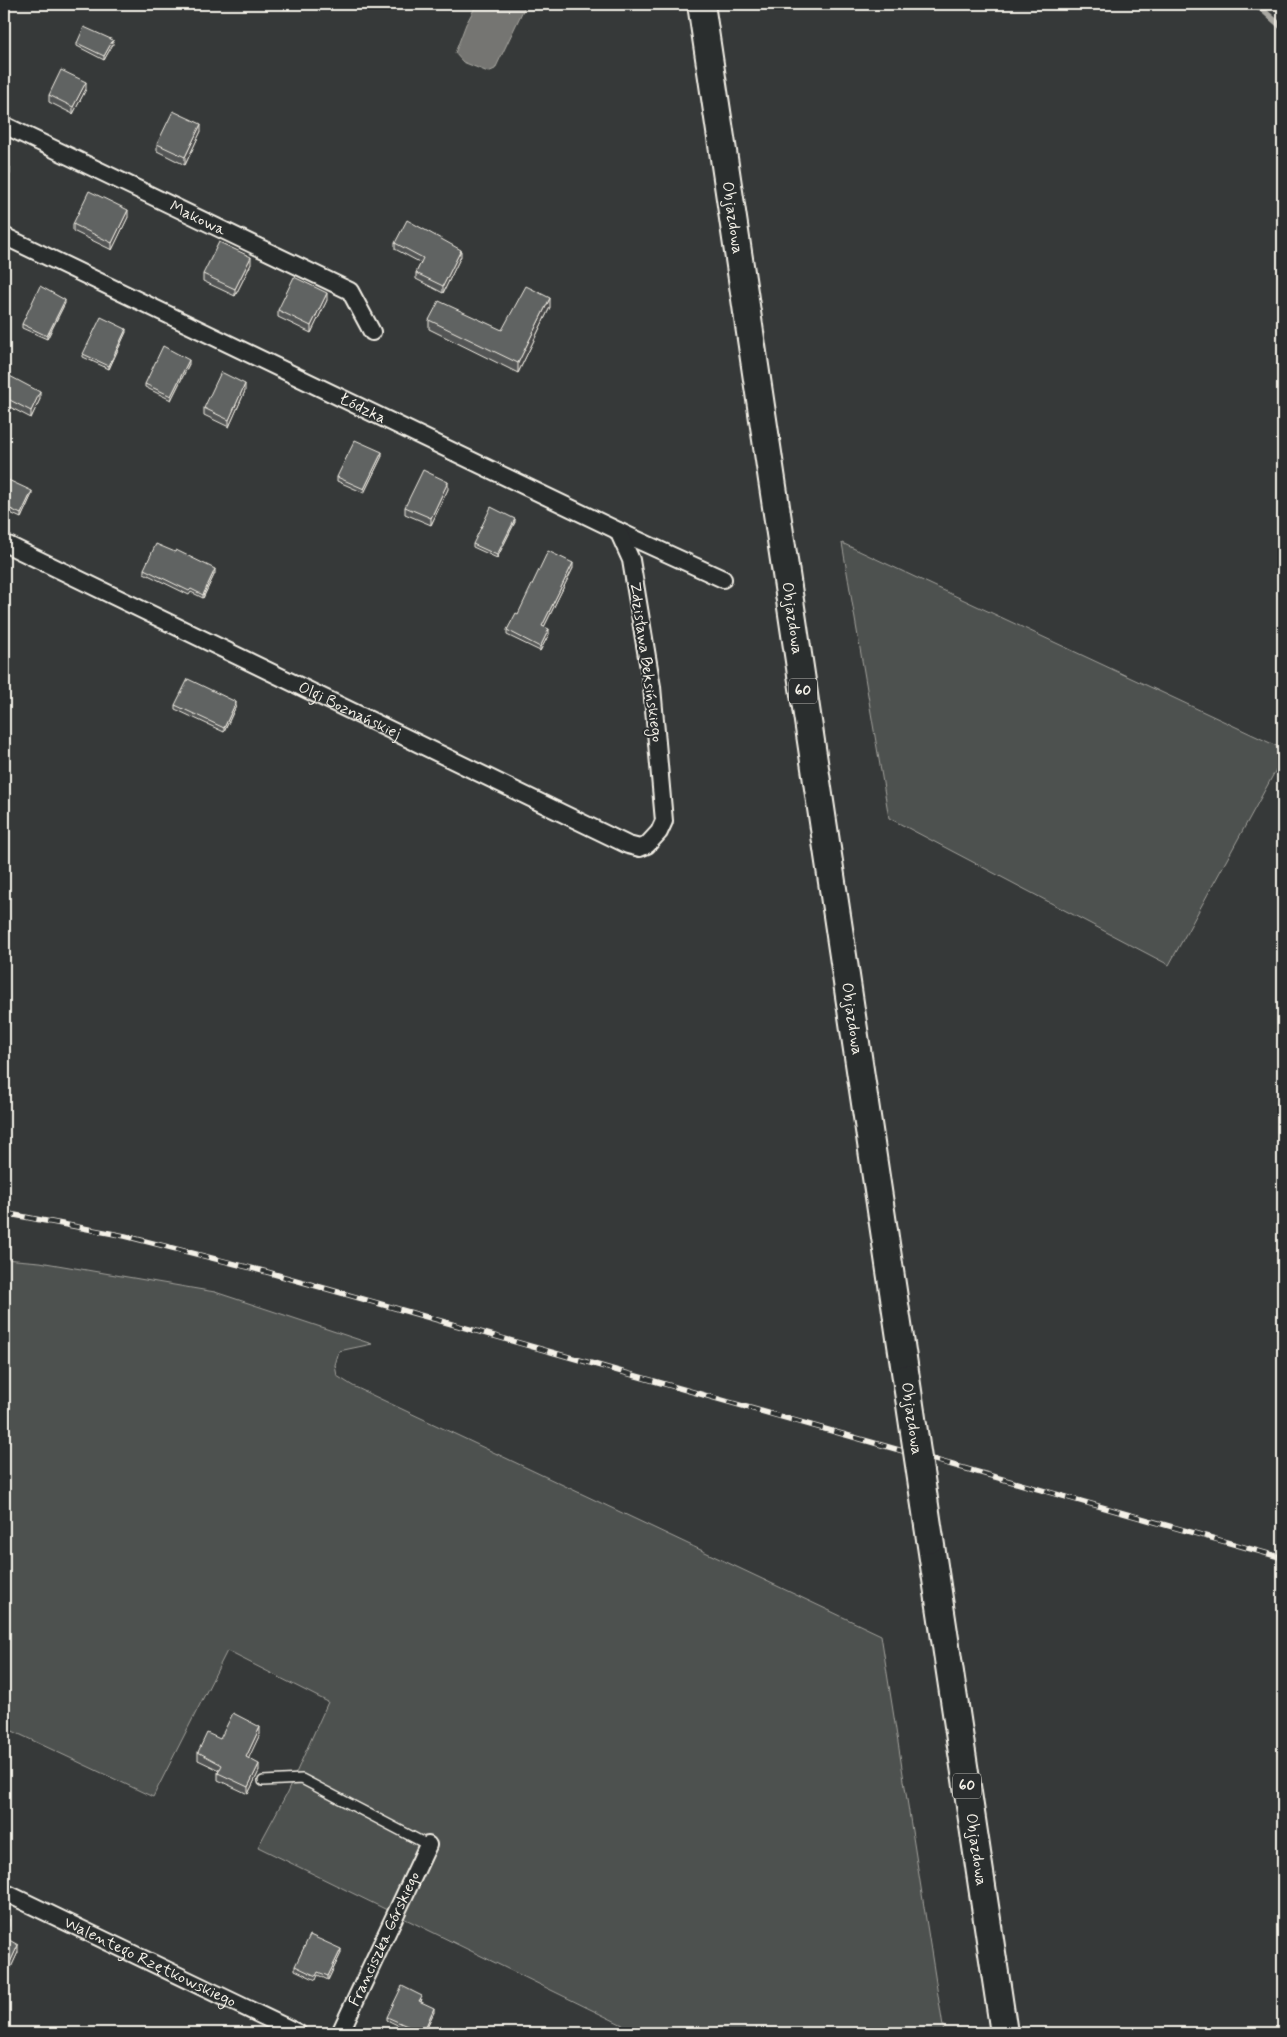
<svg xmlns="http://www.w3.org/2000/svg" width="1287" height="2037" font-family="Mynerve,sans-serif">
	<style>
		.green { fill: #4e514f; stroke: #a1a19c }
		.water { fill: #757572; stroke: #a8a7a1 }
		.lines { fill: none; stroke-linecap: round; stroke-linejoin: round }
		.stream { stroke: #a8a7a1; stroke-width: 6 }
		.lane-casing { stroke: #f4f1e8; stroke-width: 12 }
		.street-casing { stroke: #f4f1e8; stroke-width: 20 }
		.primary-casing { stroke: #f4f1e8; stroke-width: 30 }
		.lane { stroke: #2a2d2e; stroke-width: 9 }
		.street { stroke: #2a2d2e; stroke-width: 16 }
		.primary { stroke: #2a2d2e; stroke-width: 26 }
		.rail-casing { stroke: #f4f1e8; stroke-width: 5.5 }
		.rail { stroke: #2a2d2e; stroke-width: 4; stroke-dasharray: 11; stroke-linecap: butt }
		.primary-bridge-casing { stroke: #f4f1e8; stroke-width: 30; stroke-linecap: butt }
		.primary-bridge { stroke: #2a2d2e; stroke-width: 26 }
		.wall { fill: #535554; stroke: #f4f1e8 }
		.shaded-wall { fill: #444545; stroke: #f4f1e8 }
		.building { fill: #616362; stroke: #f4f1e8 }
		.labels { text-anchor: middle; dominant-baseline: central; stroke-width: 4; stroke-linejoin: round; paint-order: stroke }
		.shield { fill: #2a2d2e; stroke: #b7b6b0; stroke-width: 1 }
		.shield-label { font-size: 15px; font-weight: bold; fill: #f4f1e8 }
		.street-label { font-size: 16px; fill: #f4f1e8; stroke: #2a2d2e }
	</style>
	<rect width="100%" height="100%" fill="#363939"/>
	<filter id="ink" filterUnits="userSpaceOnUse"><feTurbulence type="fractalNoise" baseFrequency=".02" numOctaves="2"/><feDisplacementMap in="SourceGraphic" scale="10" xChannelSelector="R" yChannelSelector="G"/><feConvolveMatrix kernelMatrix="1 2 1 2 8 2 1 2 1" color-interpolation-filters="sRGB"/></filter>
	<g filter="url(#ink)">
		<path class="green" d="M 842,543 L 1283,749 L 1283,757 L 1169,965 L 889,818 Z
			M 4,1259 L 40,1262 L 215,1292 L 372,1344 L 339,1351 L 335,1365 L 337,1376 L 353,1386 L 881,1635 L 944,2033 L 639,2033 L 258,1847 L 287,1793 L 328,1702 L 227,1651 L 153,1797 L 4,1727 Z"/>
		<path class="water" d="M 477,4 L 526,4 L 495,69 L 488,72 L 463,62 L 455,53 L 466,24 Z"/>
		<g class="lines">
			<path class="stream" d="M 1256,4 L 1283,28"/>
			<defs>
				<path id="lane" d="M 263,1781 L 302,1779 L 428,1845"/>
				<g id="street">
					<path id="s1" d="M 4,125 L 350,291 L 372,332"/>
					<path id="s2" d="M 4,236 L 631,537 L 723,579"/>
					<path id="s3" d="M 4,543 L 628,845 L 640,848 L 647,845 L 659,832 L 664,821 L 652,687 L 631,560 L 618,531"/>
					<path id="s4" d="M 4,1892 L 298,2033"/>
					<path id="s5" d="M 340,2033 L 428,1845"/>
				</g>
				<g id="primary">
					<path id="s6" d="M 701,4 L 906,1378"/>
					<path id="s7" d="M 930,1539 L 1004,2033"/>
				</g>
			</defs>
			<use href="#lane" class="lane-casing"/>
			<use href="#street" class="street-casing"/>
			<use href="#primary" class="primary-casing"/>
			<use href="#lane" class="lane"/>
			<use href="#street" class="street"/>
			<use href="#primary" class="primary"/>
			<defs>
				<path id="rail" d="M 4,1213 L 125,1236 L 267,1272 L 1283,1558"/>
			</defs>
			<use href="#rail" class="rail-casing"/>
			<use href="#rail" class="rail"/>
			<defs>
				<g id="primary-bridge">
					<path id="s8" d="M 906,1378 L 930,1539"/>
				</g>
			</defs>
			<use href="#primary-bridge" class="primary-bridge-casing"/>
			<use href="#primary-bridge" class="primary-bridge"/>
		</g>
		<path class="wall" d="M 77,43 L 113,44 L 104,60 L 77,46 Z
			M 86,89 L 73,114 L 49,102 L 49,95 Z
			M 201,131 L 185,165 L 157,151 L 157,144 Z
			M 128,217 L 112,250 L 73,231 L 73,224 Z
			M 395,243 L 461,256 L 443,293 L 416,279 L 416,273 L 421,263 L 395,249 Z
			M 251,264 L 235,296 L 203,281 L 203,274 Z
			M 327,300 L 311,333 L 278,317 L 278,310 Z
			M 65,303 L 47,339 L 22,328 L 22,324 Z
			M 550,307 L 518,373 L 429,329 L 429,320 L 502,330 Z
			M 126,332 L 109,369 L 83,357 L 83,354 Z
			M 189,364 L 171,400 L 145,387 L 145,384 Z
			M 4,373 L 40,399 L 31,418 L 4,404 Z
			M 245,391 L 229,427 L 204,415 L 204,408 Z
			M 382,456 L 364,493 L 337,481 L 337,477 Z
			M 4,478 L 32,494 L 21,518 L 4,510 Z
			M 448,489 L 431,525 L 405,514 L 405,507 Z
			M 515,522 L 497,558 L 473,547 L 473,544 Z
			M 573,568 L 544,627 L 549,634 L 540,651 L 507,635 L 507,630 L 518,614 Z
			M 144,569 L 215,573 L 203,598 L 191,592 L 189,595 L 144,573 Z
			M 175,705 L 236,706 L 224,732 L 175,709 Z
			M 260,1734 L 248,1758 L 259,1771 L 248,1794 L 218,1780 L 218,1773 L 219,1770 L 198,1760 L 198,1752 L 220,1739 Z
			M 4,1937 L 18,1952 L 7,1976 L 4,1975 Z
			M 341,1953 L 328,1980 L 318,1975 L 316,1980 L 295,1970 L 295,1966 Z
			M 422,1999 L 421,2002 L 434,2012 L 424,2033 L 414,2033 L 387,2020 L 387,2017 Z"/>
		<path class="shaded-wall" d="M 113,40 L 113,44 L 104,60 L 104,56 Z
			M 86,82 L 86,89 L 73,114 L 73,107 Z
			M 201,124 L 201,131 L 185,165 L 185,157 Z
			M 10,167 L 10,174 L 4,188 L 4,181 Z
			M 128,210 L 128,217 L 112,250 L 112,243 Z
			M 461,250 L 461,256 L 443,293 L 443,286 Z
			M 251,257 L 251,264 L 235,296 L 235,289 Z
			M 327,293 L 327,300 L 311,333 L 311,326 Z
			M 550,298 L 550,307 L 518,373 L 518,363 Z
			M 65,300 L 65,303 L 47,339 L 47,336 Z
			M 126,329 L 126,332 L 109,369 L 109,366 Z
			M 189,360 L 189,364 L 171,400 L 171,396 Z
			M 245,384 L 245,391 L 229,427 L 229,420 Z
			M 40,392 L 40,399 L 31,418 L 31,411 Z
			M 382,452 L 382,456 L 364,493 L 364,489 Z
			M 448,482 L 448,489 L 431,525 L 431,518 Z
			M 32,491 L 32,494 L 21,518 L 21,514 Z
			M 515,519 L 515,522 L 497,558 L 497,555 Z
			M 573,563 L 573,568 L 542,631 L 542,626 Z
			M 215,569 L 215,573 L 203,598 L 203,595 Z
			M 549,629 L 549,634 L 540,651 L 540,647 Z
			M 236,702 L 236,706 L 224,732 L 224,728 Z
			M 260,1727 L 260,1734 L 246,1764 L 246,1757 Z
			M 259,1764 L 259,1771 L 248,1794 L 248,1787 Z
			M 9,1919 L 9,1926 L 4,1937 L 4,1930 Z
			M 18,1945 L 18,1952 L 7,1976 L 7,1969 Z
			M 341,1949 L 341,1953 L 328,1980 L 328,1976 Z
			M 434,2008 L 434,2012 L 424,2033 L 423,2033 Z"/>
		<path class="building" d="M 84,27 L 113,40 L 104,56 L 77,43 Z
			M 61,70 L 86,82 L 73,107 L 49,95 Z
			M 173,111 L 201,124 L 185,157 L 157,144 Z
			M 4,164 L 10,167 L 4,181 Z
			M 89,191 L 128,210 L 112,243 L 73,224 Z
			M 407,220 L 461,250 L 443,286 L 416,273 L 423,258 L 395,243 Z
			M 219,242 L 251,257 L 235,289 L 203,274 Z
			M 294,277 L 327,293 L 311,326 L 278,310 Z
			M 40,286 L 65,300 L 47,336 L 22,324 Z
			M 526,286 L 550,298 L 518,363 L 429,320 L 439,301 L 502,330 Z
			M 101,317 L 126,329 L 109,366 L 83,354 Z
			M 163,346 L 189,360 L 171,396 L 145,384 Z
			M 221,372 L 245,384 L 229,420 L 204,408 Z
			M 4,373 L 40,392 L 31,411 L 4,397 Z
			M 355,440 L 382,452 L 364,489 L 337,477 Z
			M 423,470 L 448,482 L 431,518 L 405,507 Z
			M 4,478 L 32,491 L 21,514 L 4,506 Z
			M 491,507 L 515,519 L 497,555 L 473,544 Z
			M 156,544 L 175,552 L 176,550 L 215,569 L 203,595 L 191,589 L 189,591 L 144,569 Z
			M 548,551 L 573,563 L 542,626 L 549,629 L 540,647 L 507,630 L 516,613 L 518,614 Z
			M 188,679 L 236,702 L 224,728 L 175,705 Z
			M 233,1713 L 260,1727 L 246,1757 L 259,1764 L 248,1787 L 218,1773 L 222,1765 L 198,1752 L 207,1733 L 220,1739 Z
			M 4,1915 L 9,1919 L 4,1930 Z
			M 310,1935 L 341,1949 L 328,1976 L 318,1972 L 316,1976 L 295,1966 Z
			M 4,1937 L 18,1945 L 7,1969 L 4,1967 Z
			M 402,1986 L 422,1996 L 419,2001 L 434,2008 L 423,2033 L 387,2017 Z"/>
	</g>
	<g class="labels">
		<g class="shield">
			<rect x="789" y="678.5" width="28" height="25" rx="4"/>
			<rect x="953" y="1773.5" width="28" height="25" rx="4"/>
		</g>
		<g class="shield-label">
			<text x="803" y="691">60</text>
			<text x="967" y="1786">60</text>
		</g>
		<g class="street-label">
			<text stroke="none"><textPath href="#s6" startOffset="216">Objazdowa</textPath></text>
			<text stroke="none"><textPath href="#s1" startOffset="215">Makowa</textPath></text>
			<text stroke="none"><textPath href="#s2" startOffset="398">Łódzka</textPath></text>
			<text stroke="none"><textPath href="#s6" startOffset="621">Objazdowa</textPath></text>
			<text transform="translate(646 662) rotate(82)">Zdzisława Beksińskiego</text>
			<text stroke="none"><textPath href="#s3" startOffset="384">Olgi Boznańskiej</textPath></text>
			<text stroke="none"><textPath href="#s6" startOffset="1026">Objazdowa</textPath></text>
			<text stroke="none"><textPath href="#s8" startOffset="41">Objazdowa</textPath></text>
			<text stroke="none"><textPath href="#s7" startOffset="314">Objazdowa</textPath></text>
			<text stroke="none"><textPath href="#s5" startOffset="104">Franciszka Górskiego</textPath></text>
			<text stroke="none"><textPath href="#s4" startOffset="162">Walentego Rzętkowskiego</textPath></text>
		</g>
	</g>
	<rect width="1287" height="2037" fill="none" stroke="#2a2d2e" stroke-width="20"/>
	<rect x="10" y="10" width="1267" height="2017" fill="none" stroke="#f4f1e8" stroke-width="2" filter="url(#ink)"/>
</svg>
